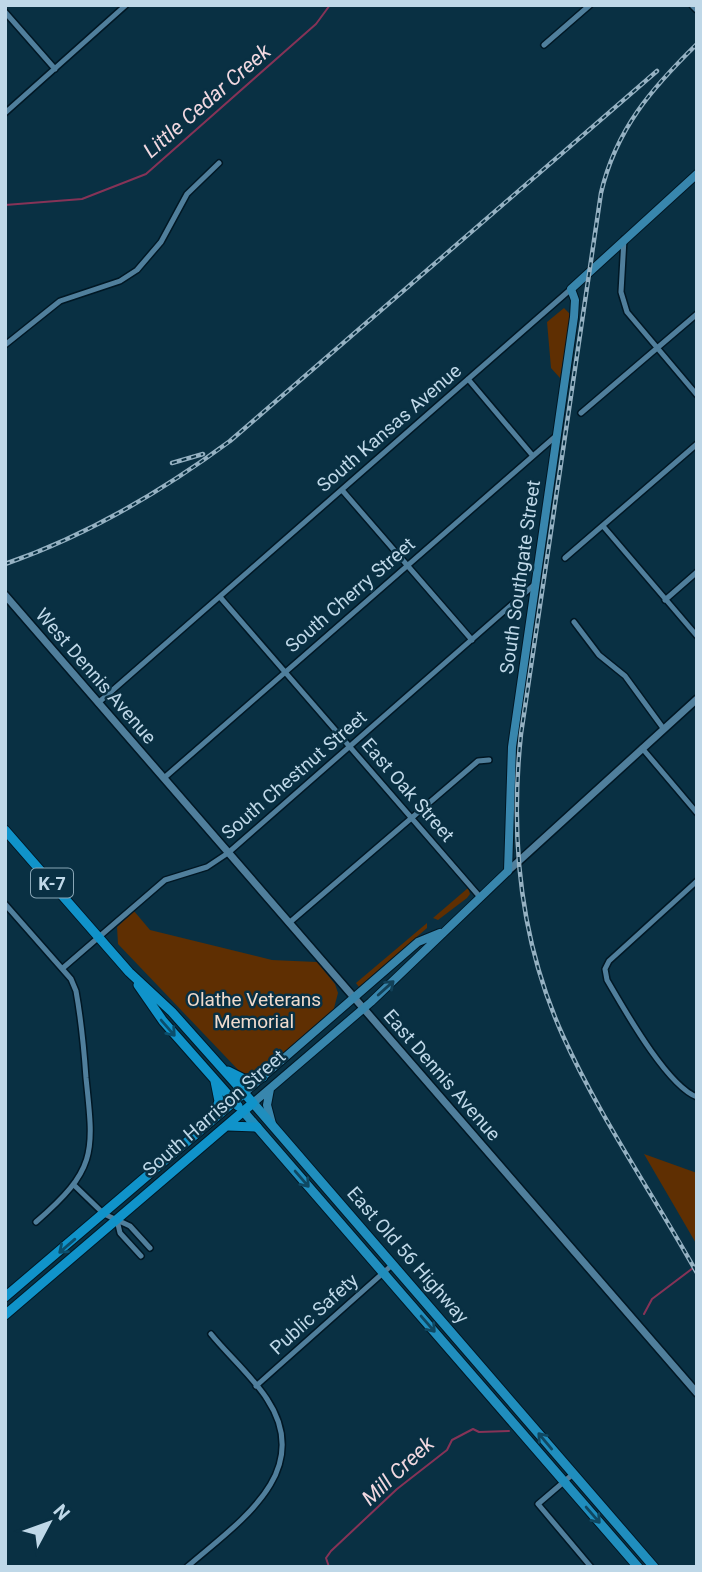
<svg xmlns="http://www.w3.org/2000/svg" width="702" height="1572" font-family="Roboto,sans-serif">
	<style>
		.green { fill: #5f2f02 }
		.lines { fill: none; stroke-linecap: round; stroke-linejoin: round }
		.stream { stroke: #863357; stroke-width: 2 }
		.minor-casing { stroke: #001724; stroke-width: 8 }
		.tertiary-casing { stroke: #001724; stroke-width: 10 }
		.secondary-casing { stroke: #001724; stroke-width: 10 }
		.primary-casing { stroke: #001724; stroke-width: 11 }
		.trunk-casing { stroke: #001724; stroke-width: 11 }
		.minor { stroke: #507f9c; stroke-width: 5 }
		.tertiary { stroke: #507f9c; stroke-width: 7 }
		.secondary { stroke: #3886ad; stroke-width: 8 }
		.primary { stroke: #208ebe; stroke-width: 9 }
		.trunk { stroke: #1093ca; stroke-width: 9 }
		.rail-casing { stroke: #95b1c2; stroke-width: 4.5 }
		.rail { stroke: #093043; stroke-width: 2; stroke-dasharray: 5; stroke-linecap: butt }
		.oneway { stroke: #124158 }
		.oneway2 { stroke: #0b4e6c }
		.oneway3 { stroke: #0f4862 }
		.labels { text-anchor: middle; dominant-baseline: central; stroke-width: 5; stroke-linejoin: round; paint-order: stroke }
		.shield { fill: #093043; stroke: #88a6b6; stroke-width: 2 }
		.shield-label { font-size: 18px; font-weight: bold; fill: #bfd8e8 }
		.street-label { font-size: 19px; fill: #bfd8e8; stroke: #093043 }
		.park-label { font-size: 19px; fill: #f0dbcd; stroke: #093043 }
		.water-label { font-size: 21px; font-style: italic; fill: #f1d8e0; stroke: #093043 }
	</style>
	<rect width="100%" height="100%" fill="#093043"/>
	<path class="green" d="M 564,308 L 571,315 L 560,378 L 551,368 L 547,322 Z
		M 468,888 L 470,894 L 467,898 L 438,920 L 433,918 Z
		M 134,911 L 150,930 L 272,960 L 317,962 L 335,984 L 338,993 L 333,1012 L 262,1075 L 244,1076 L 118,944 L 117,927 Z
		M 427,923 L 427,928 L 359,987 L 356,983 Z
		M 644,1154 L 697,1173 L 697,1245 Z"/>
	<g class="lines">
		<path class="stream" d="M 5,205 L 82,199 L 146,174 L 316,24 L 330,5
			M 644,1314 L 652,1299 L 697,1265
			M 329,1567 L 326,1558 L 331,1551 L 397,1489 L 447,1450 L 452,1440 L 473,1429 L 479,1432 L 509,1431"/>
		<defs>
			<path id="minor" d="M 5,12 L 55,69
				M 544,45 L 590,5
				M 5,113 L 126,5
				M 624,239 L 621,292 L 627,312 L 697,395
				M 5,345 L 60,301 L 120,281 L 137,270 L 161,242 L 187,194 L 219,163
				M 468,379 L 533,456
				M 581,413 L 697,314
				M 342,490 L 472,640
				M 603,526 L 697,636
				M 565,558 L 697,444
				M 220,597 L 480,897
				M 665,600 L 697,572
				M 574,622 L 599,655 L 625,676 L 663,728
				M 98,703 L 571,289
				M 642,748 L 697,813
				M 164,778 L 556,436
				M 697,881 L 609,961 L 605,969 L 607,980 C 624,1009 667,1086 697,1097
				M 5,904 L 71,979 L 76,991 C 81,1019 84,1049 86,1078 C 94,1153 97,1169 36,1222
				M 289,923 L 478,761 L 489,760
				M 63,968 L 165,880 L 207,867 L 228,853 L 534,585
				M 74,1185 L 104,1214 L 130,1226 L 150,1248
				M 117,1220 L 120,1233 L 141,1256
				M 256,1386 L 392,1265
				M 573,1474 L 538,1504 L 591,1567
				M 187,1567 C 236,1524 316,1473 267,1399 C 252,1376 228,1355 211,1334"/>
			<path id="tertiary" d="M 693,5 L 697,9
				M 5,595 L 697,1393
				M 508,871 L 697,699"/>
			<path id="secondary" d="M 270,1089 L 267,1105 L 272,1124
				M 244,1093 L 418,942 L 440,933
				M 253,1103 L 371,1002 L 508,871 L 512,747 L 574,317 L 575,300 L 571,289 L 697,174"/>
			<path id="primary" d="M 253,1103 L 654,1567
				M 243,1111 L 638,1567"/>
			<path id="trunk" d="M 5,830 L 129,972 L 172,1012 L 253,1103 L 5,1315
				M 138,985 L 163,1021 L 238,1106
				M 228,1071 L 244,1079 L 263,1077
				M 213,1119 L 219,1101 L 215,1081
				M 228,1126 L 257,1127
				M 5,1297 L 244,1093"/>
		</defs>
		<use href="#minor" class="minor-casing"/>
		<use href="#tertiary" class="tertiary-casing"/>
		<use href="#secondary" class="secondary-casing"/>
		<use href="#primary" class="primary-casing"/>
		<use href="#trunk" class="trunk-casing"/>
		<use href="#minor" class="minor"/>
		<use href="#tertiary" class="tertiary"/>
		<use href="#secondary" class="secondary"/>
		<use href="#primary" class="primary"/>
		<use href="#trunk" class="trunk"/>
		<defs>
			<path id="rail" d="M 697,44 C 652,88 616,129 601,193 L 521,734 C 510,837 520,941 563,1036 C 600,1118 653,1194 697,1273
				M 172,463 L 203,454
				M 5,564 C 86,536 161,492 230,441 L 657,71"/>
		</defs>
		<use href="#rail" class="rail-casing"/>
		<use href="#rail" class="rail"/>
	</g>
	<defs><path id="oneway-shaft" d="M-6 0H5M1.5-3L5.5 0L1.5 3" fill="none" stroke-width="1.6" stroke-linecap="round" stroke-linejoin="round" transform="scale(1.75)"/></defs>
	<use class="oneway" href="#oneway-shaft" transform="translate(386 988) rotate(-42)"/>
	<g class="oneway2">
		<use href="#oneway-shaft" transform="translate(168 1028) rotate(49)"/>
		<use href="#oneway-shaft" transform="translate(67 1246) rotate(139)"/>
	</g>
	<g class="oneway3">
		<use href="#oneway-shaft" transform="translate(302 1179) rotate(49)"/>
		<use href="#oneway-shaft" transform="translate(428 1324) rotate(49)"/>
		<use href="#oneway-shaft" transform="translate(545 1441) rotate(-130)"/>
		<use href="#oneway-shaft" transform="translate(593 1515) rotate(49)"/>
	</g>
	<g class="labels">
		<rect class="shield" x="31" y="868.5" width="42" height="29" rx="5"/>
		<g class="shield-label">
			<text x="52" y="883">K-7</text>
		</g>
		<g class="street-label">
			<text transform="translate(389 428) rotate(-41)">South Kansas Avenue</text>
			<text transform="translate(520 577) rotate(-82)">South Southgate Street</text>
			<text transform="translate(350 595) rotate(-41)">South Cherry Street</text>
			<text transform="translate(96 676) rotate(49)">West Dennis Avenue</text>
			<text transform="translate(294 775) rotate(-41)">South Chestnut Street</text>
			<text transform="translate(408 790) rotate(49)">East Oak Street</text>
			<text transform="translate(442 1075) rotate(49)">East Dennis Avenue</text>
			<text transform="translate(214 1113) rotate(-41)">South Harrison Street</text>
			<text transform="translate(408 1255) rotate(49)">East Old 56 Highway</text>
			<text transform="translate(314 1314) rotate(-42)">Public Safety</text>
		</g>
		<g class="park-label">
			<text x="254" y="999">Olathe Veterans<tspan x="254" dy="22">Memorial</tspan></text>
		</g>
		<g class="water-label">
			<text transform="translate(207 101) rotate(-41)">Little Cedar Creek</text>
			<text transform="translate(398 1471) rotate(-43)">Mill Creek</text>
		</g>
	</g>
	<rect width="702" height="1572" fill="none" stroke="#bfd8e8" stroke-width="14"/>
	<g transform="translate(49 1523) rotate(49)" stroke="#093043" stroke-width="5" paint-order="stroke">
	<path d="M0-5L12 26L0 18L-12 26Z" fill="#bfd8e8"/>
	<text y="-10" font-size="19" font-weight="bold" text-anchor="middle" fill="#bfd8e8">N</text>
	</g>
</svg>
